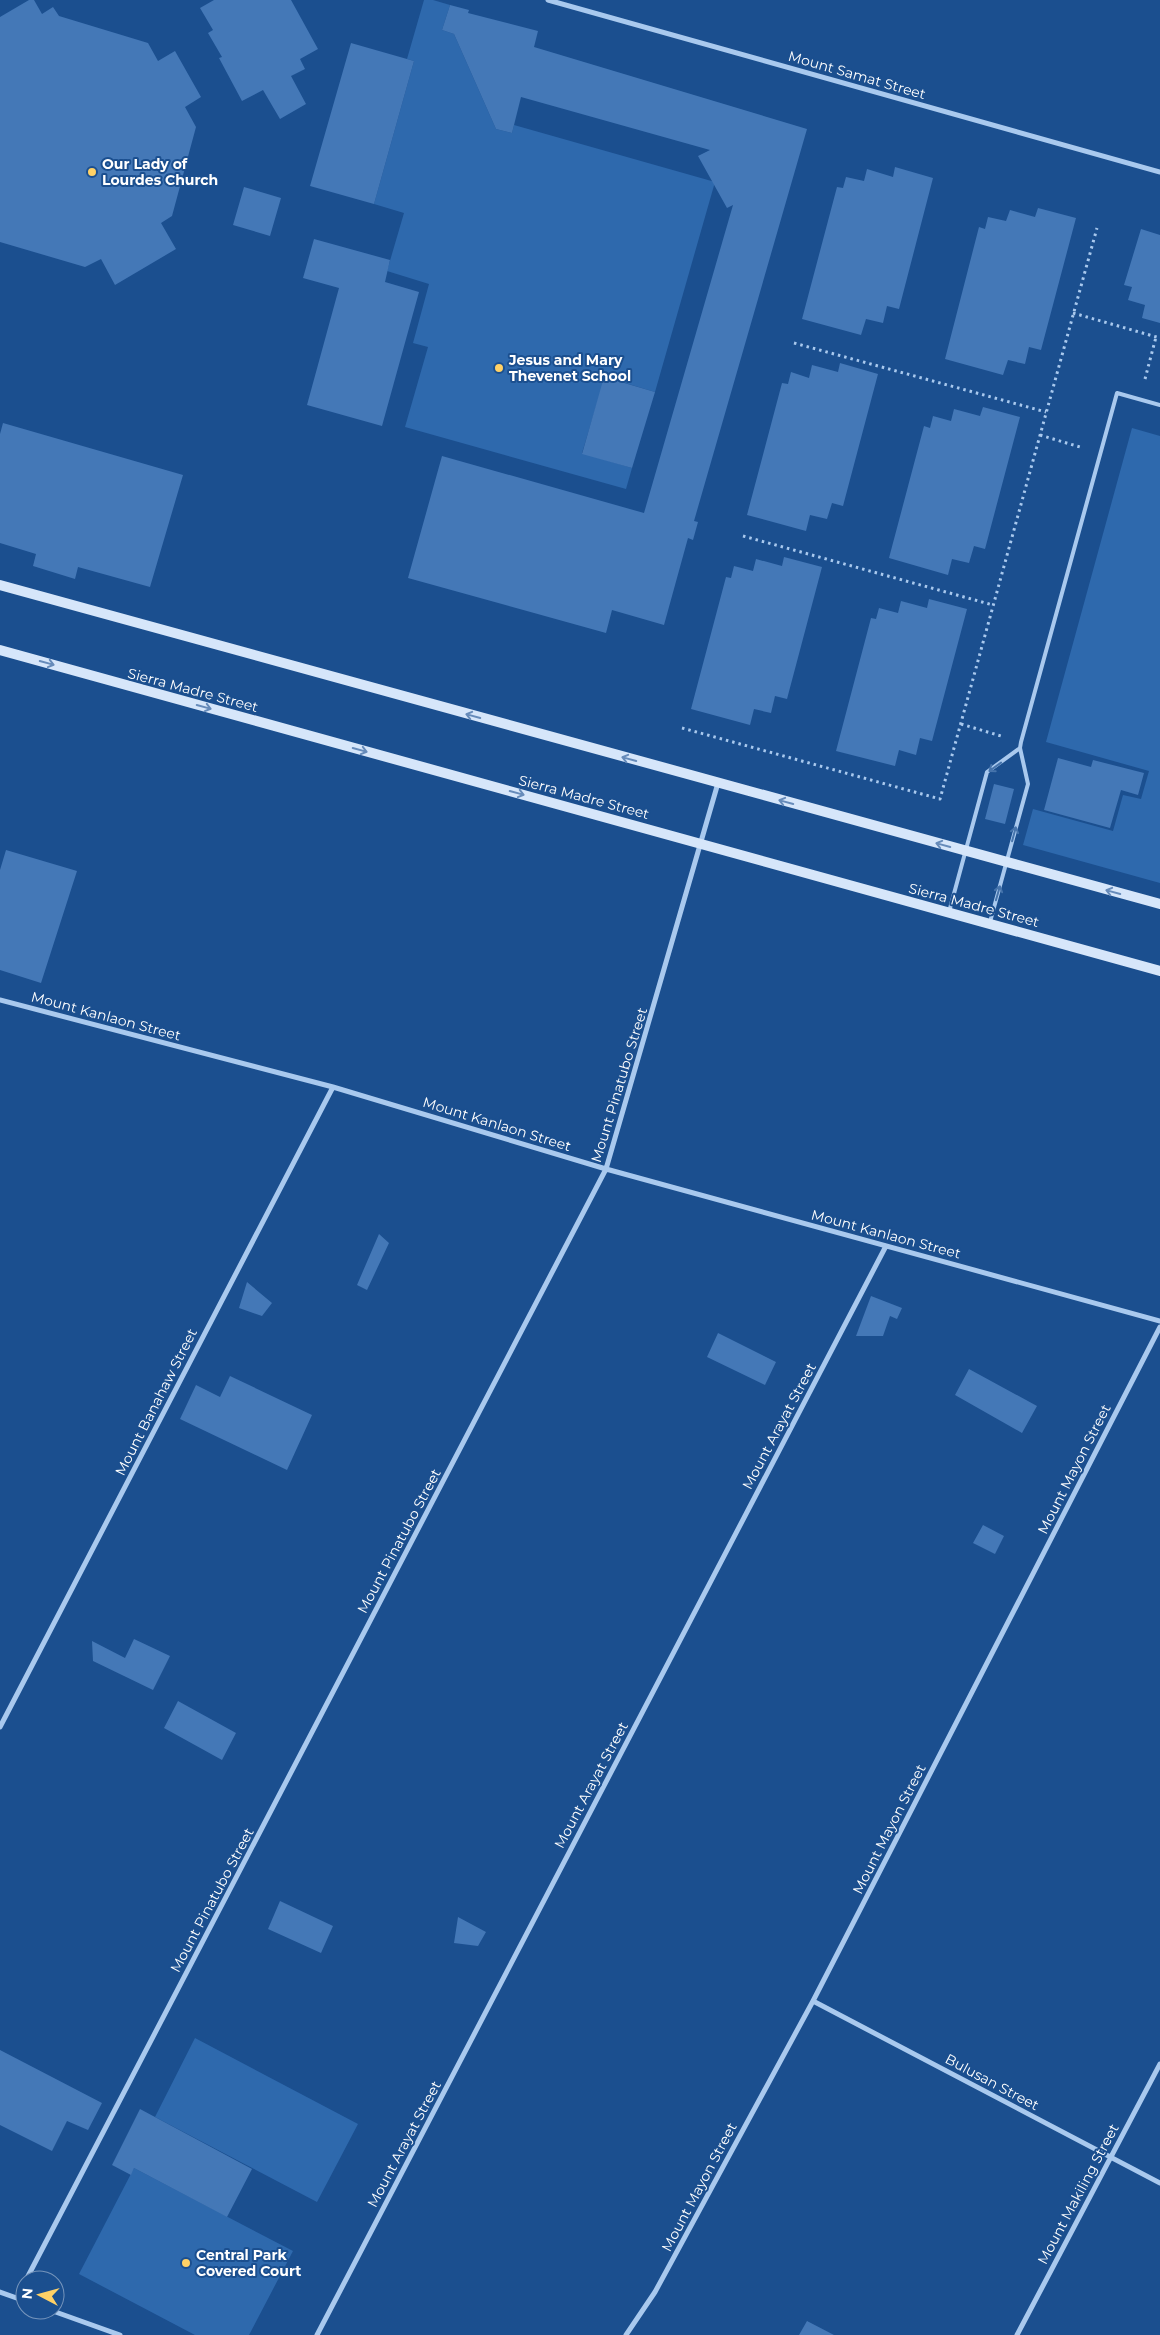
<svg xmlns="http://www.w3.org/2000/svg" width="1160" height="2335" font-family="Montserrat,sans-serif">
	<style>
		.green { fill: #2e69ad }
		.building { fill: #4478b7 }
		.lines { fill: none; stroke-linecap: round; stroke-linejoin: round }
		.path { stroke: #a9c9ee; stroke-width: 3; stroke-dasharray: 2.5 4; stroke-linecap: butt }
		.lane { stroke: #a9c9ee; stroke-width: 4 }
		.street { stroke: #a9c9ee; stroke-width: 5 }
		.secondary { stroke: #d6e6fa; stroke-width: 10 }
		.oneway { stroke: #668bba }
		.oneway2 { stroke: #4674ac }
		.poi-dot { fill: #ffd166; stroke: #1b4f8f; stroke-width: 2 }
		.labels { text-anchor: middle; dominant-baseline: central; stroke-width: 4; stroke-linejoin: round; paint-order: stroke }
		.street-label { font-size: 14px; fill: #fff; stroke: #1b4f8f }
		.poi-label { font-size: 14px; font-weight: bold; fill: #fff; stroke: #1b4f8f; text-anchor: start }
	</style>
	<rect width="100%" height="100%" fill="#1b4f8f"/>
	<path class="green" d="M 424,0 L 433,0 L 450,5 L 442,30 L 454,34 L 496,129 L 512,133 L 514,125 L 715,182 L 655,392 L 605,377 L 582,453 L 632,468 L 626,489 L 405,427 L 428,347 L 413,343 L 429,284 L 387,271 L 404,213 L 374,204 L 414,61 L 407,59 Z
		M 1132,428 L 1160,436 L 1160,883 L 1023,845 L 1033,809 L 1113,831 L 1123,795 L 1141,799 L 1149,771 L 1046,742 Z
		M 195,2038 L 358,2124 L 317,2202 L 155,2117 Z
		M 134,2168 L 293,2251 L 249,2335 L 195,2335 L 79,2274 Z"/>
	<path class="building" d="M 29,0 L 34,0 L 42,14 L 53,7 L 59,16 L 148,43 L 158,61 L 175,51 L 201,97 L 185,107 L 196,127 L 172,216 L 161,223 L 176,249 L 115,285 L 101,259 L 85,267 L 0,242 L 0,17 Z
		M 214,0 L 291,0 L 318,49 L 300,59 L 305,69 L 291,76 L 306,104 L 280,119 L 263,90 L 242,101 L 219,58 L 222,57 L 208,33 L 213,30 L 200,8 Z
		M 450,5 L 469,10 L 468,13 L 538,31 L 534,47 L 807,129 L 694,521 L 698,522 L 693,540 L 688,538 L 664,625 L 612,610 L 606,633 L 408,578 L 442,456 L 644,513 L 733,205 L 727,208 L 698,156 L 710,150 L 521,97 L 512,133 L 496,129 L 454,34 L 442,30 Z
		M 351,43 L 414,61 L 374,204 L 310,186 Z
		M 895,167 L 933,178 L 899,309 L 887,306 L 883,323 L 866,319 L 861,335 L 802,319 L 837,187 L 843,188 L 846,177 L 864,181 L 867,169 L 893,177 Z
		M 244,187 L 281,198 L 270,236 L 233,225 Z
		M 1038,208 L 1076,218 L 1041,350 L 1029,347 L 1025,364 L 1008,360 L 1003,375 L 945,359 L 979,227 L 985,229 L 988,217 L 1006,221 L 1010,210 L 1035,217 Z
		M 1141,229 L 1160,235 L 1160,323 L 1142,318 L 1145,305 L 1128,300 L 1132,287 L 1124,285 Z
		M 314,239 L 390,260 L 385,282 L 419,292 L 382,426 L 307,405 L 339,288 L 303,278 Z
		M 840,363 L 878,374 L 843,506 L 832,503 L 827,519 L 810,515 L 806,531 L 747,515 L 782,383 L 788,384 L 791,372 L 809,378 L 812,365 L 838,372 Z
		M 604,377 L 655,392 L 632,468 L 582,454 Z
		M 983,407 L 1020,417 L 985,549 L 974,546 L 969,563 L 952,559 L 948,575 L 889,558 L 924,426 L 930,428 L 933,416 L 951,421 L 954,409 L 980,416 Z
		M 3,423 L 183,475 L 150,587 L 78,567 L 75,579 L 33,566 L 36,554 L 0,543 L 0,434 Z
		M 784,557 L 822,567 L 787,699 L 775,696 L 771,713 L 754,709 L 750,725 L 691,709 L 726,577 L 731,578 L 734,566 L 753,571 L 756,559 L 782,566 Z
		M 929,599 L 967,609 L 932,741 L 920,738 L 916,755 L 899,750 L 895,766 L 836,751 L 871,618 L 876,619 L 879,608 L 898,613 L 901,601 L 927,608 Z
		M 1058,758 L 1091,767 L 1093,760 L 1144,773 L 1138,795 L 1121,790 L 1110,828 L 1044,810 Z
		M 994,784 L 1014,789 L 1005,824 L 985,819 Z
		M 6,850 L 77,871 L 41,983 L 0,970 L 0,870 Z
		M 379,1234 L 389,1243 L 367,1290 L 357,1285 Z
		M 247,1282 L 272,1303 L 262,1316 L 239,1308 Z
		M 871,1296 L 902,1308 L 897,1319 L 890,1316 L 883,1336 L 856,1336 Z
		M 718,1333 L 776,1362 L 765,1385 L 707,1357 Z
		M 969,1369 L 1037,1406 L 1022,1433 L 955,1395 Z
		M 230,1376 L 312,1415 L 287,1470 L 180,1419 L 196,1385 L 220,1397 Z
		M 983,1525 L 1004,1536 L 995,1554 L 973,1543 Z
		M 134,1639 L 170,1656 L 153,1690 L 93,1661 L 92,1641 L 125,1658 Z
		M 178,1701 L 236,1733 L 222,1760 L 164,1728 Z
		M 280,1901 L 333,1926 L 321,1953 L 268,1929 Z
		M 458,1917 L 486,1932 L 478,1946 L 454,1943 Z
		M 0,2050 L 102,2103 L 88,2130 L 67,2121 L 52,2151 L 0,2125 Z
		M 140,2109 L 252,2169 L 227,2217 L 134,2168 L 131,2175 L 112,2165 Z
		M 807,2321 L 834,2335 L 799,2335 Z"/>
	<g class="lines">
		<path class="path" d="M 1073,313 L 1160,338
			M 794,343 L 1046,412
			M 1145,379 L 1156,337
			M 1040,435 L 1080,447
			M 743,536 L 993,605
			M 961,724 L 1001,736
			M 682,728 L 940,799 L 1097,228"/>
		<path class="lane" d="M 949,912 L 987,772 L 1020,748
			M 990,922 L 1028,784 L 1020,748 L 1021,742 L 1117,393 L 1160,405"/>
		<path class="street" d="M 548,0 L 1160,172
			M 0,1000 L 333,1087 L 606,1169 L 1160,1321
			M 0,1727 L 333,1087
			M 813,2001 L 1160,2183
			M 26,2280 L 606,1169 L 718,783
			M 0,2292 L 25,2301
			M 17,2298 L 25,2283
			M 50,2310 L 120,2335
			M 317,2335 L 886,1246
			M 626,2335 L 655,2292 L 813,2001 L 1160,1327
			M 1017,2335 L 1160,2064"/>
		<path class="secondary" d="M 0,585 L 1160,904
			M 0,650 L 1160,971"/>
	</g>
	<defs><path id="oneway-shaft" d="M-6 0H5M1.5-3L5.5 0L1.5 3" fill="none" stroke-width="1.6" stroke-linecap="round" stroke-linejoin="round" transform="scale(1.25)"/></defs>
	<g class="oneway">
		<use href="#oneway-shaft" transform="translate(47 663) rotate(15)"/>
		<use href="#oneway-shaft" transform="translate(204 707) rotate(15)"/>
		<use href="#oneway-shaft" transform="translate(473 716) rotate(-165)"/>
		<use href="#oneway-shaft" transform="translate(360 750) rotate(15)"/>
		<use href="#oneway-shaft" transform="translate(629 759) rotate(-165)"/>
		<use href="#oneway-shaft" transform="translate(517 793) rotate(15)"/>
		<use href="#oneway-shaft" transform="translate(786 802) rotate(-165)"/>
		<use href="#oneway-shaft" transform="translate(943 845) rotate(-165)"/>
		<use href="#oneway-shaft" transform="translate(1113 892) rotate(-165)"/>
	</g>
	<g class="oneway2">
		<use href="#oneway-shaft" transform="translate(995 767) rotate(144)"/>
		<use href="#oneway-shaft" transform="translate(1014 834) rotate(-75)"/>
		<use href="#oneway-shaft" transform="translate(998 893) rotate(-74)"/>
	</g>
	<g class="poi-dot">
		<circle cx="92" cy="172" r="5"/>
		<circle cx="499" cy="368" r="5"/>
		<circle cx="186" cy="2263" r="5"/>
	</g>
	<g class="labels">
		<g class="street-label">
			<text transform="translate(857 75) rotate(16)">Mount Samat Street</text>
			<text transform="translate(193 690) rotate(15)">Sierra Madre Street</text>
			<text transform="translate(584 797) rotate(15)">Sierra Madre Street</text>
			<text transform="translate(974 905) rotate(15)">Sierra Madre Street</text>
			<text transform="translate(106 1016) rotate(15)">Mount Kanlaon Street</text>
			<text transform="translate(619 1085) rotate(-73)">Mount Pinatubo Street</text>
			<text transform="translate(497 1124) rotate(17)">Mount Kanlaon Street</text>
			<text transform="translate(886 1234) rotate(15)">Mount Kanlaon Street</text>
			<text transform="translate(156 1402) rotate(-63)">Mount Banahaw Street</text>
			<text transform="translate(779 1426) rotate(-62)">Mount Arayat Street</text>
			<text transform="translate(1074 1469) rotate(-63)">Mount Mayon Street</text>
			<text transform="translate(399 1541) rotate(-62)">Mount Pinatubo Street</text>
			<text transform="translate(591 1785) rotate(-62)">Mount Arayat Street</text>
			<text transform="translate(889 1829) rotate(-63)">Mount Mayon Street</text>
			<text transform="translate(212 1900) rotate(-62)">Mount Pinatubo Street</text>
			<text transform="translate(992 2082) rotate(28)">Bulusan Street</text>
			<text transform="translate(404 2144) rotate(-62)">Mount Arayat Street</text>
			<text transform="translate(699 2187) rotate(-62)">Mount Mayon Street</text>
			<text transform="translate(1078 2194) rotate(-62)">Mount Makiling Street</text>
		</g>
		<g class="poi-label">
			<text x="102" y="164">Our Lady of<tspan x="102" dy="16">Lourdes Church</tspan></text>
			<text x="509" y="360">Jesus and Mary<tspan x="509" dy="16">Thevenet School</tspan></text>
			<text x="196" y="2255">Central Park<tspan x="196" dy="16">Covered Court</tspan></text>
		</g>
	</g>
	<g transform="translate(40 2295) rotate(276)"><circle r="24" fill="#1b4f8f" stroke="#7695bc"/>
	<path d="M0-4L9 19L0 12L-9 19Z" fill="#ffd166"/>
	<text y="-8" font-size="14" font-weight="bold" text-anchor="middle" fill="#ffffff">N</text>
	</g>
</svg>
